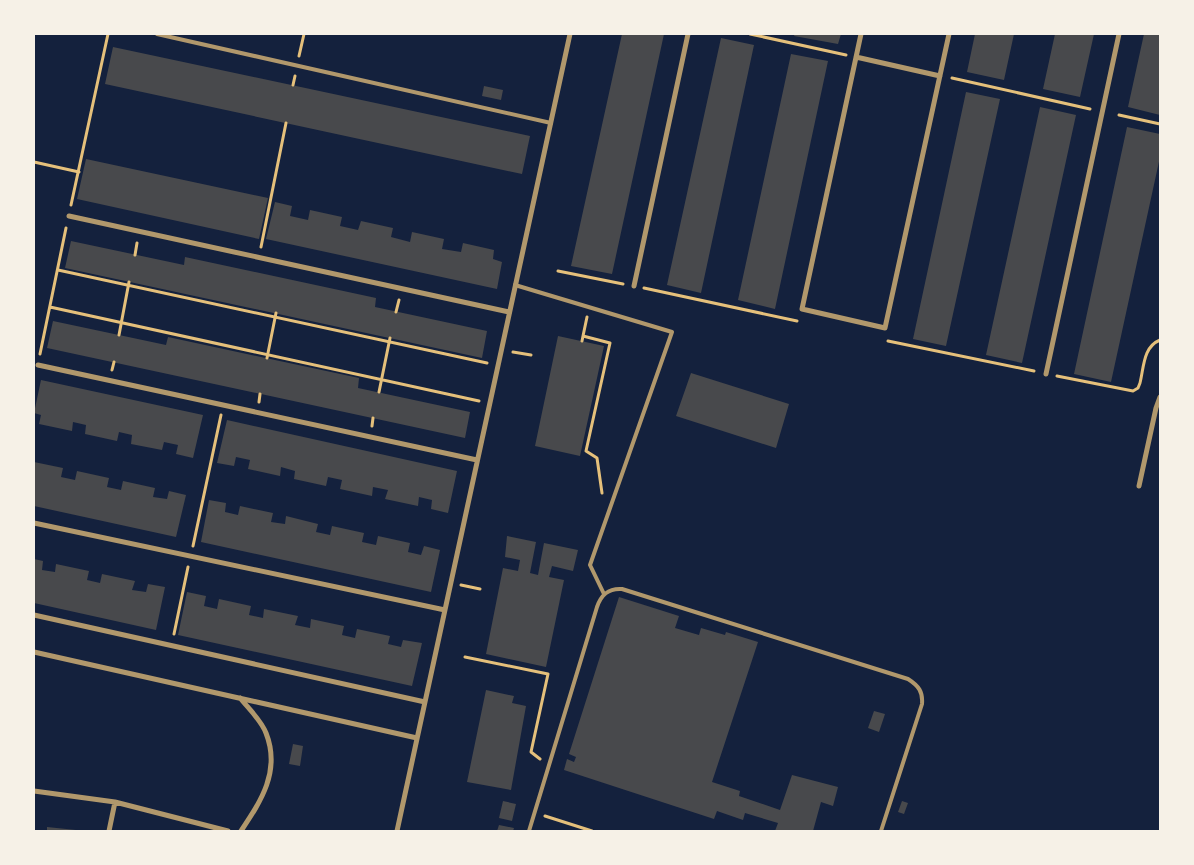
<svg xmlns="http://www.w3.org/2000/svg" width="1194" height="865" font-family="Roboto,sans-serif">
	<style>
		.building { fill: #48494c }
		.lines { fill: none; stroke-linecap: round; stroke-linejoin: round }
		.path { stroke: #e5c07b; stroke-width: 3 }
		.service { stroke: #b1986c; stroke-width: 4 }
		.minor { stroke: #b1986c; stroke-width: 5 }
	</style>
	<rect width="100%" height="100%" fill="#14213d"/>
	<path class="building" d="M 622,34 L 664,34 L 612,274 L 571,266 Z
		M 795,34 L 841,34 L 838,44 L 794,36 Z
		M 975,34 L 1014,34 L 1004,80 L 967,72 Z
		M 1055,34 L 1094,34 L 1080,97 L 1043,89 Z
		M 1144,34 L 1160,34 L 1160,115 L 1128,107 Z
		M 721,38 L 754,45 L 701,293 L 667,285 Z
		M 113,47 L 530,136 L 522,174 L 105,84 Z
		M 791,54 L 828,61 L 775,309 L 738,300 Z
		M 484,86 L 503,90 L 501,100 L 482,96 Z
		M 966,92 L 1000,99 L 946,346 L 913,339 Z
		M 1040,107 L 1076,115 L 1022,363 L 986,355 Z
		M 1127,127 L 1160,134 L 1160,157 L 1111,382 L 1074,374 Z
		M 86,159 L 268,198 L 259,239 L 77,199 Z
		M 275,202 L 292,206 L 290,216 L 308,220 L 310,210 L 342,217 L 340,226 L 358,230 L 361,221 L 393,228 L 391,237 L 410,242 L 412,232 L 444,239 L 442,249 L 461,252 L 463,243 L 494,250 L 493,259 L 502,262 L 497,289 L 266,239 Z
		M 71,241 L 184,265 L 185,257 L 376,298 L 375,307 L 487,331 L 482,358 L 65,268 Z
		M 53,321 L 166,345 L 168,337 L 359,378 L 358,388 L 470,412 L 465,438 L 47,348 Z
		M 558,336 L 604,346 L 580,456 L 535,446 Z
		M 691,373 L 789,404 L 776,448 L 676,416 Z
		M 41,380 L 203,415 L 193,458 L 176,454 L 178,445 L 164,442 L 162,450 L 131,444 L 132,435 L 119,432 L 117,441 L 85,434 L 86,425 L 73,422 L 72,431 L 39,424 L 41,415 L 34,413 Z
		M 227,420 L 457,471 L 448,513 L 431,509 L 432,500 L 419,497 L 418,506 L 385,499 L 388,490 L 373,487 L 372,496 L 340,489 L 342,480 L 328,477 L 326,486 L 294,479 L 295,471 L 281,467 L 280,476 L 248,469 L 250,460 L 236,457 L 234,466 L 217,463 Z
		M 34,462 L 63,468 L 61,477 L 75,480 L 77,471 L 109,478 L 107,487 L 121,490 L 123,481 L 155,488 L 153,497 L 167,499 L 169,491 L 186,495 L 176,537 L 34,506 Z
		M 209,500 L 226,503 L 225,512 L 238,515 L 240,506 L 273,513 L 271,522 L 285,524 L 286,516 L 318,524 L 316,532 L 330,535 L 332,526 L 364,533 L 362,542 L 376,545 L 378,536 L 410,543 L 408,552 L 421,555 L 424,546 L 440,550 L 431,592 L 201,542 Z
		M 507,536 L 536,542 L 530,573 L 538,575 L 544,543 L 578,550 L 573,571 L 552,566 L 549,577 L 564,580 L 546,667 L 486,654 L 503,568 L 518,571 L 520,560 L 505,557 Z
		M 34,559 L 43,561 L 42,570 L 55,572 L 56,564 L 89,571 L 87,580 L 100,583 L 102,574 L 135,581 L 132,590 L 146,592 L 148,584 L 165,587 L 156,630 L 34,603 Z
		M 187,592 L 206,596 L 204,606 L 217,609 L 219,599 L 251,606 L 249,615 L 263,618 L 264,609 L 298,616 L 295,625 L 310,628 L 311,619 L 344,626 L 342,635 L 355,638 L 357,629 L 390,636 L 388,644 L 401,647 L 403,640 L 422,643 L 412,686 L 178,635 Z
		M 619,597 L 679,616 L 675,628 L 699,635 L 701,628 L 725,635 L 726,632 L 758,642 L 712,782 L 740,791 L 739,796 L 780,810 L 792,775 L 838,787 L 833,806 L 821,802 L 813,831 L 775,831 L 778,823 L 745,813 L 743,820 L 717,811 L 714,819 L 564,770 L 567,759 L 574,762 L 576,757 L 569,754 Z
		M 486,690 L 514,696 L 512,703 L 526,706 L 511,790 L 467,782 Z
		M 874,711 L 885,714 L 879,732 L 868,728 Z
		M 293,744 L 303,746 L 300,766 L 289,764 Z
		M 503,801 L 516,804 L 512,821 L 499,818 Z
		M 902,801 L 908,803 L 904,814 L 898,812 Z
		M 499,825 L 514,828 L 513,831 L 497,831 Z
		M 47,827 L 76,830 L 76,831 L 47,831 Z"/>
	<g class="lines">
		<path class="path" d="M 750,34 L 846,55
			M 299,56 L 304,34
			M 952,78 L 1090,109
			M 293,85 L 295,76
			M 1119,115 L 1160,124
			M 34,162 L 79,172
			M 71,205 L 108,34
			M 261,247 L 286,123
			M 135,255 L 137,243
			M 58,270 L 487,363
			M 558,271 L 623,284
			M 644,288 L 797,321
			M 50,307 L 479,401
			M 396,312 L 399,300
			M 587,317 L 583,336 L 610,343 L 586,451 L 597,458 L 602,493
			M 119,335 L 129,282
			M 582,341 L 583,336
			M 888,341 L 1034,371
			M 513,352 L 531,355
			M 40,354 L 66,228
			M 267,358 L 276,313
			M 112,370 L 114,362
			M 1057,376 L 1133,391 L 1138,388 L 1140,383 C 1144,367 1143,347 1160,340
			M 379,392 L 390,338
			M 259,402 L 260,394
			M 372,426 L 373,418
			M 193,546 L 221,415
			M 461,585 L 480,589
			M 174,634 L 188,567
			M 465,657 L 548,674 L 531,752 L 540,759
			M 545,816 L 592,831"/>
		<path class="service" d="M 157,34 L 551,123
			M 515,285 L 672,332 L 590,565 L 604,594
			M 529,831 L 597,607 C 601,595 608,588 622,589 L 908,679 C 919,686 923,692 922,704 L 881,831"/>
		<path class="minor" d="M 861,34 L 802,309 L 885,328 L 949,34
			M 856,57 L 940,76
			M 69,216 L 509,312
			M 634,286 L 688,34
			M 38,365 L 477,460
			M 1046,374 L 1119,34
			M 1139,486 L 1156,408 L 1160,397
			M 34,523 L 445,610
			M 34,615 L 425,702
			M 34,652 L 417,738
			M 240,698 C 249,709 261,720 266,733 C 281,771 261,801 241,831
			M 34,791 L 115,802 L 228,831
			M 109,831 L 115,802
			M 397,831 L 570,34"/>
	</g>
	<rect width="1194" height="865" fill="none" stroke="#f6f1e7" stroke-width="70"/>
</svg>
